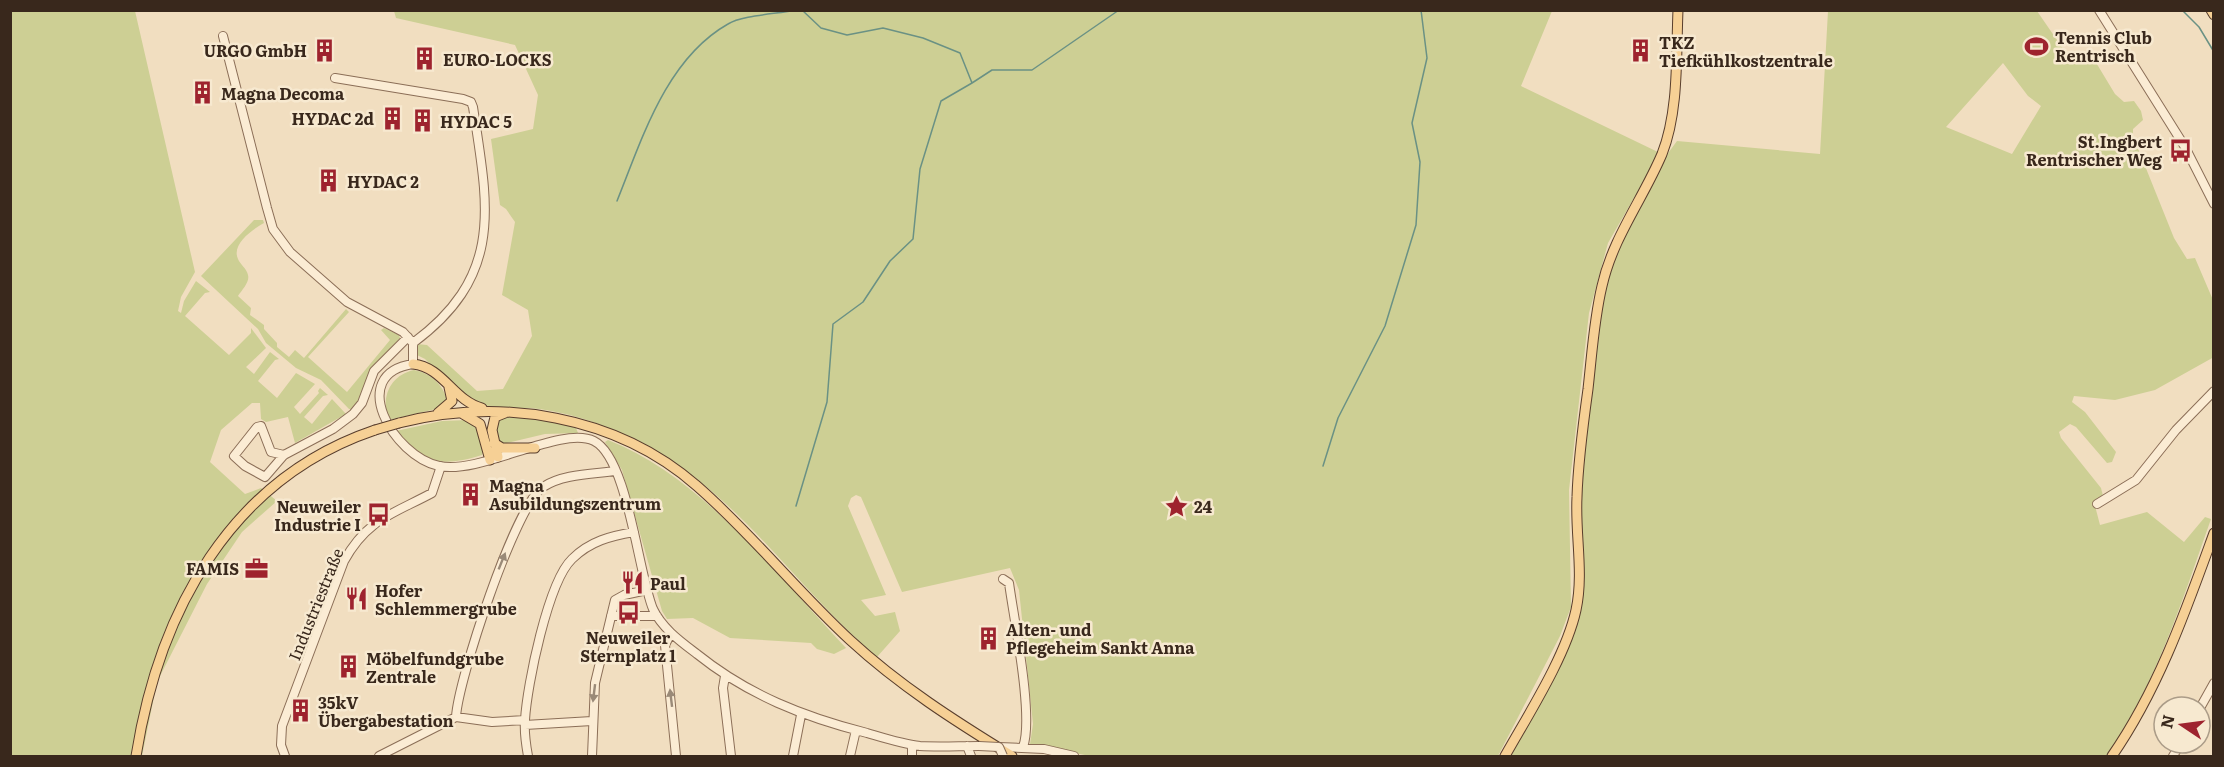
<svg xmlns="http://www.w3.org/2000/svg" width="2224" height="767" font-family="Literata,serif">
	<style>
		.green { fill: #cdcf94; fill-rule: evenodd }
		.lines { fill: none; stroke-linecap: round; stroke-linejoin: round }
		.stream { stroke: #6a9184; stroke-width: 1.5 }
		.minor-casing { stroke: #8b6e57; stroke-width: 10 }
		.major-casing { stroke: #583d2c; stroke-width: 11 }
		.minor { stroke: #fbecd4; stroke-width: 8 }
		.major { stroke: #f6d095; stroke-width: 9 }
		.minor-bridge-casing { stroke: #8b6e57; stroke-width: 10; stroke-linecap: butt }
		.major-bridge-casing { stroke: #583d2c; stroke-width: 11; stroke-linecap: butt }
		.minor-bridge { stroke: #fbecd4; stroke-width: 8 }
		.major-bridge { stroke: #f6d095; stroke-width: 9 }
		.oneway { fill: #9a8a78 }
		.labels { text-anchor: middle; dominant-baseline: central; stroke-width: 5; stroke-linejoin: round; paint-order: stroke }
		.poi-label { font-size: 16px; font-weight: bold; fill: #39281c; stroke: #f7e9d0; text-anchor: start }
		.street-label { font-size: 16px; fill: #39281c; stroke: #f7e9d0 }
	</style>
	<rect width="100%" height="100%" fill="#f1dec0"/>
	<path class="green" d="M 10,11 L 135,11 L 195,272 L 181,297 L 178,311 L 181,313 L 184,301 L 196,281 L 210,292 L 205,293 L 185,316 L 229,355 L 251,333 L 251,328 L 266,348 L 246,367 L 254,374 L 270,352 L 279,359 L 275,360 L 258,381 L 277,398 L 296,373 L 315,384 L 294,407 L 300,414 L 319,393 L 318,391 L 320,388 L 328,395 L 323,396 L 304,417 L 312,424 L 332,399 L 346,414 L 295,443 L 288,417 L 266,422 L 261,419 L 260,403 L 252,403 L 221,430 L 210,462 L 245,494 L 261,488 L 277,501 L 242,532 L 207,584 L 157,682 L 142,756 L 11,756 Z
		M 394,11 L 1552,11 L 1521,86 L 1660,153 L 1608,243 L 1589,313 L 1569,490 L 1571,607 L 1560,636 L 1498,756 L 1090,756 L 1030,744 L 1033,724 L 1019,590 L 1010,568 L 902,592 L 861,497 L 856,495 L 851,498 L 848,506 L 886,595 L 861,600 L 875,616 L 895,612 L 900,631 L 877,657 C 801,593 745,503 658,453 C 620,431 583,415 539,409 C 519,406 495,410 476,404 C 467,402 434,368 425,359 L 417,355 L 417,344 L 427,345 L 477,391 L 503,389 L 532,336 L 528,310 L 502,295 L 515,222 L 506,209 L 500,205 L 491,139 L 533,129 L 538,95 L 515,45 L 396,18 Z
		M 1828,11 L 2037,11 L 2070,59 L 2083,54 L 2092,56 L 2115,94 L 2124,102 L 2134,101 L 2141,111 L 2143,120 L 2133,129 L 2133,136 L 2174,238 L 2187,259 L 2195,258 L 2213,300 L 2214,357 L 2155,390 L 2115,400 L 2074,396 L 2072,402 L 2085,412 L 2116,452 L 2112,462 L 2107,463 L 2076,427 L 2070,424 L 2059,432 L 2061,438 L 2101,488 L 2103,496 L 2094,502 L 2100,525 L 2147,512 L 2184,542 L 2205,517 L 2211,519 C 2182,601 2156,685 2106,756 L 1509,756 L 1573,632 L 1581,463 L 1601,305 L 1613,257 L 1663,160 L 1677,141 L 1820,154 ZM 2003,63 L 2028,96 L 2041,106 L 2012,154 L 1946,127 Z
		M 254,220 L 263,220 L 264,223 C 253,229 231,244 238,259 C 240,264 247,269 248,275 C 250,282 242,290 238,296 L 251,308 L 250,315 L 264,325 L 264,329 L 277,343 L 277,347 L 289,357 L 295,350 L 304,358 L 346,309 L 349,312 L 308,357 L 347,392 L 390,340 L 381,330 L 384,328 L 399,335 L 400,338 L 372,371 L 359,402 L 354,409 L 349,409 L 321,380 L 296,368 L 266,343 L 258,329 L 201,276 Z
		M 414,370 C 430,373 443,384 447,400 L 436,409 L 389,420 C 380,398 390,375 414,370 Z
		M 512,416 L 550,421 L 576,428 L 578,433 L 545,434 L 499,445 L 495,432 L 497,420 Z
		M 468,420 L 478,430 L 483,452 L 482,455 C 464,461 437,466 419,456 C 411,451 403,438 396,431 L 442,421 Z
		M 608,440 C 701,476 778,576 846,648 L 834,654 L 817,649 L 811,643 L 730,638 L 693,618 L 667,619 L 662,611 L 622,470 L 605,442 Z"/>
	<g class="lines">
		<path class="stream" d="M 802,10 L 821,28 L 847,35 L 883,28 L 923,38 L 960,53 L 972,83 L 992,70 L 1032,70 L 1119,10
			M 2182,10 L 2199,27 L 2214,52
			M 617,201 C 642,139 666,59 728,24 C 742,15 778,14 796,10
			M 1323,466 L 1338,418 L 1385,326 L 1416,225 L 1420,162 L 1412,123 L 1427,58 L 1421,10
			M 796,506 L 827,402 L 833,324 L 863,302 L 890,261 L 913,239 L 920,169 L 941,101 L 972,83"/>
		<defs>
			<path id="minor" d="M 2099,10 L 2185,147 L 2214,204
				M 223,36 L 267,208 L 273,229 L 290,252 L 347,302 L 403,332 L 413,343 L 413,364 C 346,374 393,456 439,466 C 481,475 561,425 594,441 C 628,458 638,573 653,609 C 662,628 680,641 697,654 C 748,695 804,717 867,733 C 884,738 902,744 920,746 C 939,747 959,746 979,746
				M 335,78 L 463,99 L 471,102 L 473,107 C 488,206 505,275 413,343
				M 284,455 L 271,452 L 261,426 L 257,427 L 234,456 L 245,466 L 265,477 L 284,455 L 333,429 L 353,414 L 362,403 L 374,371 L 408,337
				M 2097,504 L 2136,480 L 2176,430 L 2214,391
				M 1003,579 L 1009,583 C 1014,620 1034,717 1023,747
				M 611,616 L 657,616
				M 671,633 L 665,645 L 676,756
				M 725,676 L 723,688 L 731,756
				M 2200,708 L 2214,683
				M 456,717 C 458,680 515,506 543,487 C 562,474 593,474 615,471
				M 525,725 L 592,721
				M 967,746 L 971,756
				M 999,747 L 1044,749 L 1074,756
				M 285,756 L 281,745 L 282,726 L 344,561 C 367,519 393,514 432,493 L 441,466
				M 379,756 L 456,717 L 492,722 L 525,720
				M 528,756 C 526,745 524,732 525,720 C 527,685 548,582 572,559 C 590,541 611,536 634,532
				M 592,756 L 595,683 L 615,600 L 624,595 L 647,590
				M 793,756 L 801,715
				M 850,756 L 856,730
				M 912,756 L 912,745
				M 2173,756 L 2181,743"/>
			<path id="major" d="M 2211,10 L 2214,15
				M 413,364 C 443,367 454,401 482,408
				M 438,413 L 452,401 L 449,387
				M 463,414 L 480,424 L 490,460
				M 399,423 C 501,397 616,415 697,486 C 752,534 797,591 850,640 C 900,686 955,721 1012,756
				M 494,443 L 502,448 L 535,448
				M 498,457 L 492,430 L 495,417 L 505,413
				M 136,756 C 159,612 230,479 375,430
				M 1505,756 C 1528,715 1566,656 1576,610 C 1584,573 1575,535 1577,497 C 1578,461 1583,425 1588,389 C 1592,354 1594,319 1602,286 C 1613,237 1643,199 1662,154 C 1679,111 1676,56 1678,10
				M 2112,756 C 2159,688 2186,610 2214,533"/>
		</defs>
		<use href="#minor" class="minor-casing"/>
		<use href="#major" class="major-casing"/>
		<use href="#minor" class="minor"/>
		<use href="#major" class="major"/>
		<defs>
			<path id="minor-bridge" d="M 979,746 L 999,747 L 1003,756"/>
			<path id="major-bridge" d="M 375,430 L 399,423"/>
		</defs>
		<use href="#minor-bridge" class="minor-bridge-casing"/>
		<use href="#major-bridge" class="major-bridge-casing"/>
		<use href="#minor-bridge" class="minor-bridge"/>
		<use href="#major-bridge" class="major-bridge"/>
	</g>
	<defs><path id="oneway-solid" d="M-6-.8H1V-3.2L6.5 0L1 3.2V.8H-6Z" transform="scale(1.5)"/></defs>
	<g class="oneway">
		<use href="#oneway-solid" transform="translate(502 561) rotate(-68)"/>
		<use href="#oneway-solid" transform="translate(594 693) rotate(97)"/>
		<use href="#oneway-solid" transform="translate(671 698) rotate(-97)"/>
	</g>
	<defs>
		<symbol id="stadium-bare" viewBox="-9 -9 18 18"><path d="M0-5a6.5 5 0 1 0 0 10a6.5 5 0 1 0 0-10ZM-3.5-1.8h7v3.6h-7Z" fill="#9e232e" stroke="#f7e9d0" stroke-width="2.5" paint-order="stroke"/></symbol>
		<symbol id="building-bare" viewBox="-9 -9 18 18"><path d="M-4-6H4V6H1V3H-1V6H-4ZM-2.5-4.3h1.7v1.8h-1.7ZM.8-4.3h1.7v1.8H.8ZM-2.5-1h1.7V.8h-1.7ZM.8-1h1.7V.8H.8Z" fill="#9e232e" stroke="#f7e9d0" stroke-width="2.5" paint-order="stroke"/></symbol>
		<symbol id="bus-bare" viewBox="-9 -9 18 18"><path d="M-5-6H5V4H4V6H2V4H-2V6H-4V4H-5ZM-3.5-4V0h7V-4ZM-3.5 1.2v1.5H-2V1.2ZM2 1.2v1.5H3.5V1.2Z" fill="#9e232e" stroke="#f7e9d0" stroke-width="2.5" paint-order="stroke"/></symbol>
		<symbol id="sight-bare" viewBox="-9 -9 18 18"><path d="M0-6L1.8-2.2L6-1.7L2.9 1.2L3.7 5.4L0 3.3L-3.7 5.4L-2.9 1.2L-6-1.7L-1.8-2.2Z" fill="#9e232e" stroke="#f7e9d0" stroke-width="2.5" paint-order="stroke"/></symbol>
		<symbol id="office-bare" viewBox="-9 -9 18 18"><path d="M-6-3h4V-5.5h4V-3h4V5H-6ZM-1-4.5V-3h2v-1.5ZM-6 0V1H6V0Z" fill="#9e232e" stroke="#f7e9d0" stroke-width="2.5" paint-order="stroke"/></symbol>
		<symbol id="restaurant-bare" viewBox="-9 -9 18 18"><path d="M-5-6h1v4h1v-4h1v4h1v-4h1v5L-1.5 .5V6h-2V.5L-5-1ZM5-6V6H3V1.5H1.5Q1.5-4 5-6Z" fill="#9e232e" stroke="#f7e9d0" stroke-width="2.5" paint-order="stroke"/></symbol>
	</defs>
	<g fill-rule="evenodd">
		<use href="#stadium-bare" x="2020" y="30" width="33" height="33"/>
		<use href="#building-bare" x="308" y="34" width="33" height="33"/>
		<use href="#building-bare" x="1624" y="34" width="33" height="33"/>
		<use href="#building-bare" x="408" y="42" width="33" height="33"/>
		<use href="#building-bare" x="186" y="76" width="33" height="33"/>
		<use href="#building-bare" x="376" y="102" width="33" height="33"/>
		<use href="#building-bare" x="406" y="104" width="33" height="33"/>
		<use href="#bus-bare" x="2164" y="134" width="33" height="33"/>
		<use href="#building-bare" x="312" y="164" width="33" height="33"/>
		<use href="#building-bare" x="454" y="478" width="33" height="33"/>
		<use href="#sight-bare" x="1160" y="490" width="33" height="33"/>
		<use href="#bus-bare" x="362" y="498" width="33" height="33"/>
		<use href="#office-bare" x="240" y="552" width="33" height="33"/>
		<use href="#restaurant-bare" x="616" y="566" width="33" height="33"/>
		<use href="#restaurant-bare" x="340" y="582" width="33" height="33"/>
		<use href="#bus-bare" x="612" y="596" width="33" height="33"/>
		<use href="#building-bare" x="972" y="622" width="33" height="33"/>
		<use href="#building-bare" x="332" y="650" width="33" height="33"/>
		<use href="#building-bare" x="284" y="694" width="33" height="33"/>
	</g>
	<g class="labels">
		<g class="poi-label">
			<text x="2055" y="37">Tennis Club<tspan x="2055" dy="18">Rentrisch</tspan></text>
			<text x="1659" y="42">TKZ<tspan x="1659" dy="18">Tiefkühlkostzentrale</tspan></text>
			<text x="307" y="50" text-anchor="end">URGO GmbH</text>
			<text x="443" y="59">EURO-LOCKS</text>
			<text x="221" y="93">Magna Decoma</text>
			<text x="374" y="118" text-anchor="end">HYDAC 2d</text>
			<text x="440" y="121">HYDAC 5</text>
			<text x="2162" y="141" text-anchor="end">St.Ingbert<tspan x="2162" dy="18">Rentrischer Weg</tspan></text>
			<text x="347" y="181">HYDAC 2</text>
			<text x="489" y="485">Magna<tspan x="489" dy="18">Asubildungszentrum</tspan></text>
			<text x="361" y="506" text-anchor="end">Neuweiler<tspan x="361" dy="18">Industrie I</tspan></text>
			<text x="1194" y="506">24</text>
			<text x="239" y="568" text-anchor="end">FAMIS</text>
			<text x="650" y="583">Paul</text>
			<text x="375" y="590">Hofer<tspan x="375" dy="18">Schlemmergrube</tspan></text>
			<text x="1006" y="629">Alten- und<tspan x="1006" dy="18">Pflegeheim Sankt Anna</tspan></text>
			<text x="628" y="637" text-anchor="middle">Neuweiler<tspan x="628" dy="18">Sternplatz 1</tspan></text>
			<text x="366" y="658">Möbelfundgrube<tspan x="366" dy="18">Zentrale</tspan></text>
			<text x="318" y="702">35kV<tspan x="318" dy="18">Übergabestation</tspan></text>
		</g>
		<g class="street-label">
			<text transform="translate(315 604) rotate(-68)">Industriestraße</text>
		</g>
	</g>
	<rect width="2224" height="767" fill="none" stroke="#39281c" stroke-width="24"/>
	<g transform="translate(2182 725) rotate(283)"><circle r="28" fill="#f7e9d0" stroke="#ab9c88" stroke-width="1.5"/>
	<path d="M0-4.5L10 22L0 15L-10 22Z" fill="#9e232e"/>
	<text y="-9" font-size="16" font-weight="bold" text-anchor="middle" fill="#39281c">N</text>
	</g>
</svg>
